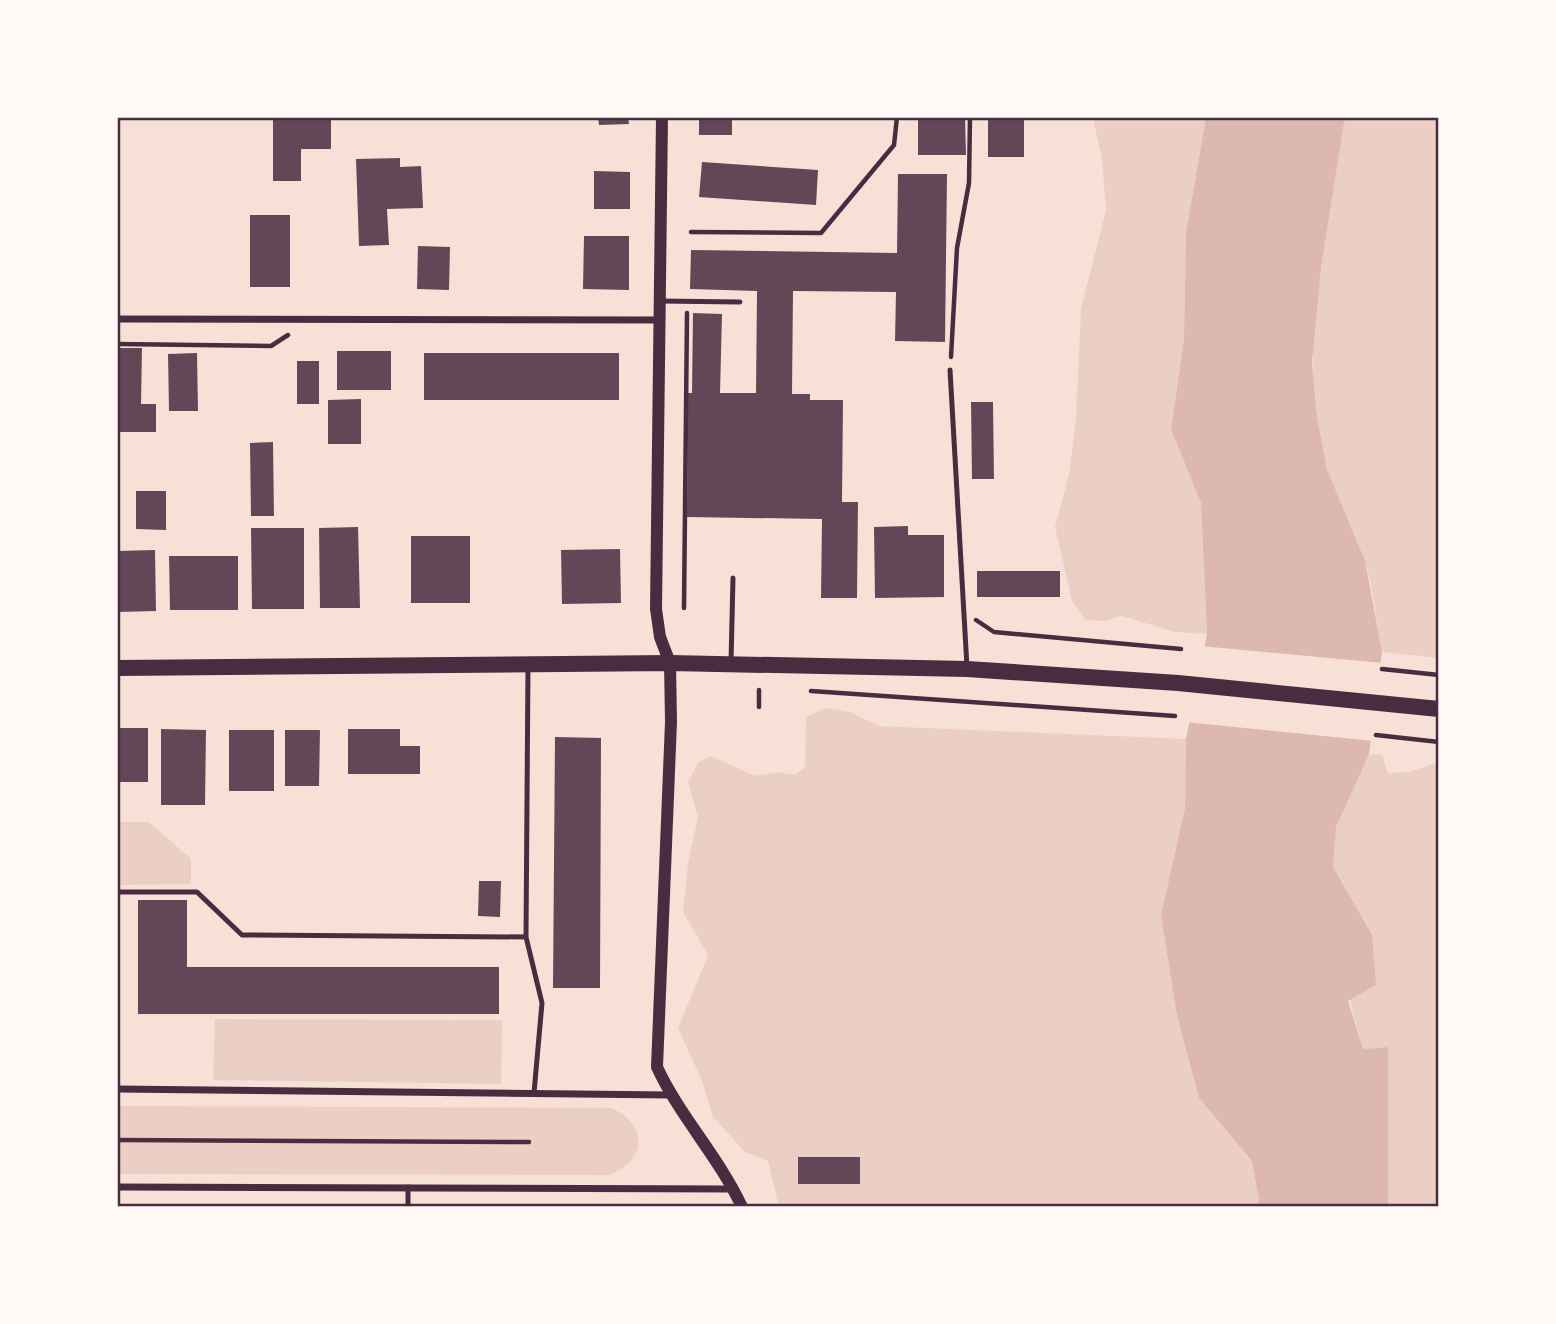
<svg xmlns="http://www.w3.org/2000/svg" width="1556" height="1324" font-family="Lato,sans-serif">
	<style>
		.green { fill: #ebcfc5 }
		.water { fill: #dcb8b0 }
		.pier { fill: #f7e1d7 }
		.building { fill: #644757 }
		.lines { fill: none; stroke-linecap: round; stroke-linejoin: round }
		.path { stroke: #4a2c40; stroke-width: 4.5 }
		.service { stroke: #4a2c40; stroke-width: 5 }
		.minor { stroke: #4a2c40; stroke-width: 7 }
		.tertiary { stroke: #4a2c40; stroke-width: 12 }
		.primary { stroke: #4a2c40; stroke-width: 16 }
		.neatline { fill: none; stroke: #4a2c40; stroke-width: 2.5 }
	</style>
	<rect width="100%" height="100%" fill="#f7e1d7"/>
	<path class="green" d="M 1093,117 L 1206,117 L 1186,233 L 1184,339 L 1171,428 L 1201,503 L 1207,634 L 1175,632 L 1122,616 L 1105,621 L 1085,620 L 1072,601 L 1055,527 L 1069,475 L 1076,420 L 1081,309 L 1106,210 L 1102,160 Z
		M 1345,117 L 1439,117 L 1439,658 L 1382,652 C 1376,622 1374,587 1364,558 C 1354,528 1336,500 1327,470 C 1294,356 1327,231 1345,117 Z
		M 825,708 L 850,712 L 879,726 L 1186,739 L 1185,808 L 1161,915 L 1199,1098 L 1252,1161 L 1260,1207 L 779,1207 L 768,1161 L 745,1152 L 713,1117 L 702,1081 L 678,1028 L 708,955 L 683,912 L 688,863 L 698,817 L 688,782 L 698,763 L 711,756 L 755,776 L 777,772 L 795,775 L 805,767 L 806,717 Z
		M 1369,754 L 1382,755 L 1388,773 L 1409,772 L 1439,762 L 1439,1207 L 1388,1207 L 1388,1047 L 1363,1049 C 1347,997 1323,879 1336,828 C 1343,803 1358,778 1369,754 Z
		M 117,822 L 149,822 L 191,859 L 191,884 L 117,885 Z
		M 215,1019 L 502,1020 L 501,1084 L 213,1080 Z
		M 117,1106 L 611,1108 C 648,1123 648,1162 608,1175 L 117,1174 Z"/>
	<path class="water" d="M 1206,117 L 1345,117 L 1321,267 L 1312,362 L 1316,411 L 1327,470 L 1365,560 L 1382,652 L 1369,754 L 1336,827 L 1333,867 L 1372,935 L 1376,985 L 1348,1001 L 1363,1049 L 1388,1047 L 1388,1207 L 1260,1207 L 1252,1161 L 1199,1098 L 1177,1015 L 1161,915 L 1185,808 L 1186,739 L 1207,634 L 1201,503 L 1171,429 L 1184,339 L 1186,233 Z"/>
	<path class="pier" d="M 1201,646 L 1383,663 L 1374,741 L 1186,722 Z"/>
	<path class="building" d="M 273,117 L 331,117 L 331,149 L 301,149 L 301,181 L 273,181 Z
		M 598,117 L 628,117 L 629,124 L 599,125 Z
		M 699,117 L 732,117 L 732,135 L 699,135 Z
		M 918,117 L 965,117 L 966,155 L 918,155 Z
		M 988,117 L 1024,117 L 1024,157 L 988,157 Z
		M 400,158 L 400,167 L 421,166 L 423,208 L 387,209 L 389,245 L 359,246 L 356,159 Z
		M 702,162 L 818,170 L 816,205 L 699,197 Z
		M 594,171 L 630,172 L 630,209 L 594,209 Z
		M 898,174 L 947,174 L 945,342 L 895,341 L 896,292 L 793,291 L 792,394 L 810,394 L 810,400 L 843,400 L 842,502 L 858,502 L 857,598 L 821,598 L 822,519 L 687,517 L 688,393 L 692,393 L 693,313 L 722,314 L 720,393 L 756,393 L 757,291 L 690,289 L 691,250 L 897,253 Z
		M 250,215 L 290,215 L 290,287 L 250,287 Z
		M 584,236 L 629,236 L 629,290 L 583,289 Z
		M 418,246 L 450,247 L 449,290 L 417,289 Z
		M 117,348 L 142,348 L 141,404 L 156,404 L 156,432 L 117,432 Z
		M 337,351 L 391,351 L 391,390 L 337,390 Z
		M 197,353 L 198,411 L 169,411 L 168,354 Z
		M 424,353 L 619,353 L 619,400 L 424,400 Z
		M 297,361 L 319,361 L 319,404 L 297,404 Z
		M 361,399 L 361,444 L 328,444 L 328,400 Z
		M 971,402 L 993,402 L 994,479 L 972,479 Z
		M 273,442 L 274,516 L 251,516 L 250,443 Z
		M 136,491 L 166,491 L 166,530 L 136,529 Z
		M 908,526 L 908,535 L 944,535 L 944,597 L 875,598 L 874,527 Z
		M 358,527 L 360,608 L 320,608 L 319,528 Z
		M 251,528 L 304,528 L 304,609 L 252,609 Z
		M 411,536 L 470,536 L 470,603 L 411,603 Z
		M 620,549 L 621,603 L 562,604 L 561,550 Z
		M 155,550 L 156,611 L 117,612 L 117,551 Z
		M 169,556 L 238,556 L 238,610 L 170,610 Z
		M 977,571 L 1060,571 L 1060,597 L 977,597 Z
		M 117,728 L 148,728 L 148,782 L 117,782 Z
		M 161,729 L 206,730 L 205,805 L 161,805 Z
		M 348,729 L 400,729 L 400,746 L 420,746 L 420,774 L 348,774 Z
		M 229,730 L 274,730 L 274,791 L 229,791 Z
		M 285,730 L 320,730 L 319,786 L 285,786 Z
		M 555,737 L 601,738 L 600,988 L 553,988 Z
		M 479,881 L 501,881 L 500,917 L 478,916 Z
		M 138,900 L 187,900 L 187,967 L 499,967 L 499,1014 L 138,1014 Z
		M 798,1157 L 860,1157 L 860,1184 L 798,1184 Z"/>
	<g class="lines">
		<path class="path" d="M 691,232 L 821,233 L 894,145 L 897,117
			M 117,344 L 271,346 L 288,335
			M 951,357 L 957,248 L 969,183 L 970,117
			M 684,608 L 687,313
			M 976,620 L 994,632 L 1181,649
			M 1382,669 L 1439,675
			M 759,690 L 759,707
			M 811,691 L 1175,716
			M 1376,735 L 1439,742
			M 117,1140 L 529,1142"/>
		<path class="service" d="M 659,301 L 740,302
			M 950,370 L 967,667
			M 731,662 L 733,578
			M 528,666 L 526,937 L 542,1003 L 534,1093
			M 117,892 L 197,892 L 242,935 L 526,937
			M 408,1207 L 408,1187"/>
		<path class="minor" d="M 117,319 L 657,320
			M 117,1089 L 670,1095
			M 117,1187 L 733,1189"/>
		<path class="tertiary" d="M 662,117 L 656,609 L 660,637 L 670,663 L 671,722 L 657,1067 C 680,1117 719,1157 742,1207"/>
		<path class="primary" d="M 117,668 L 670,663 L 967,669 L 1178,683 L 1439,709"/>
	</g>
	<rect width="1556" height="1324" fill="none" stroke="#fffaf5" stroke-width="238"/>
	<rect x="119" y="119" width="1318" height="1086" class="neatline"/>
</svg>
